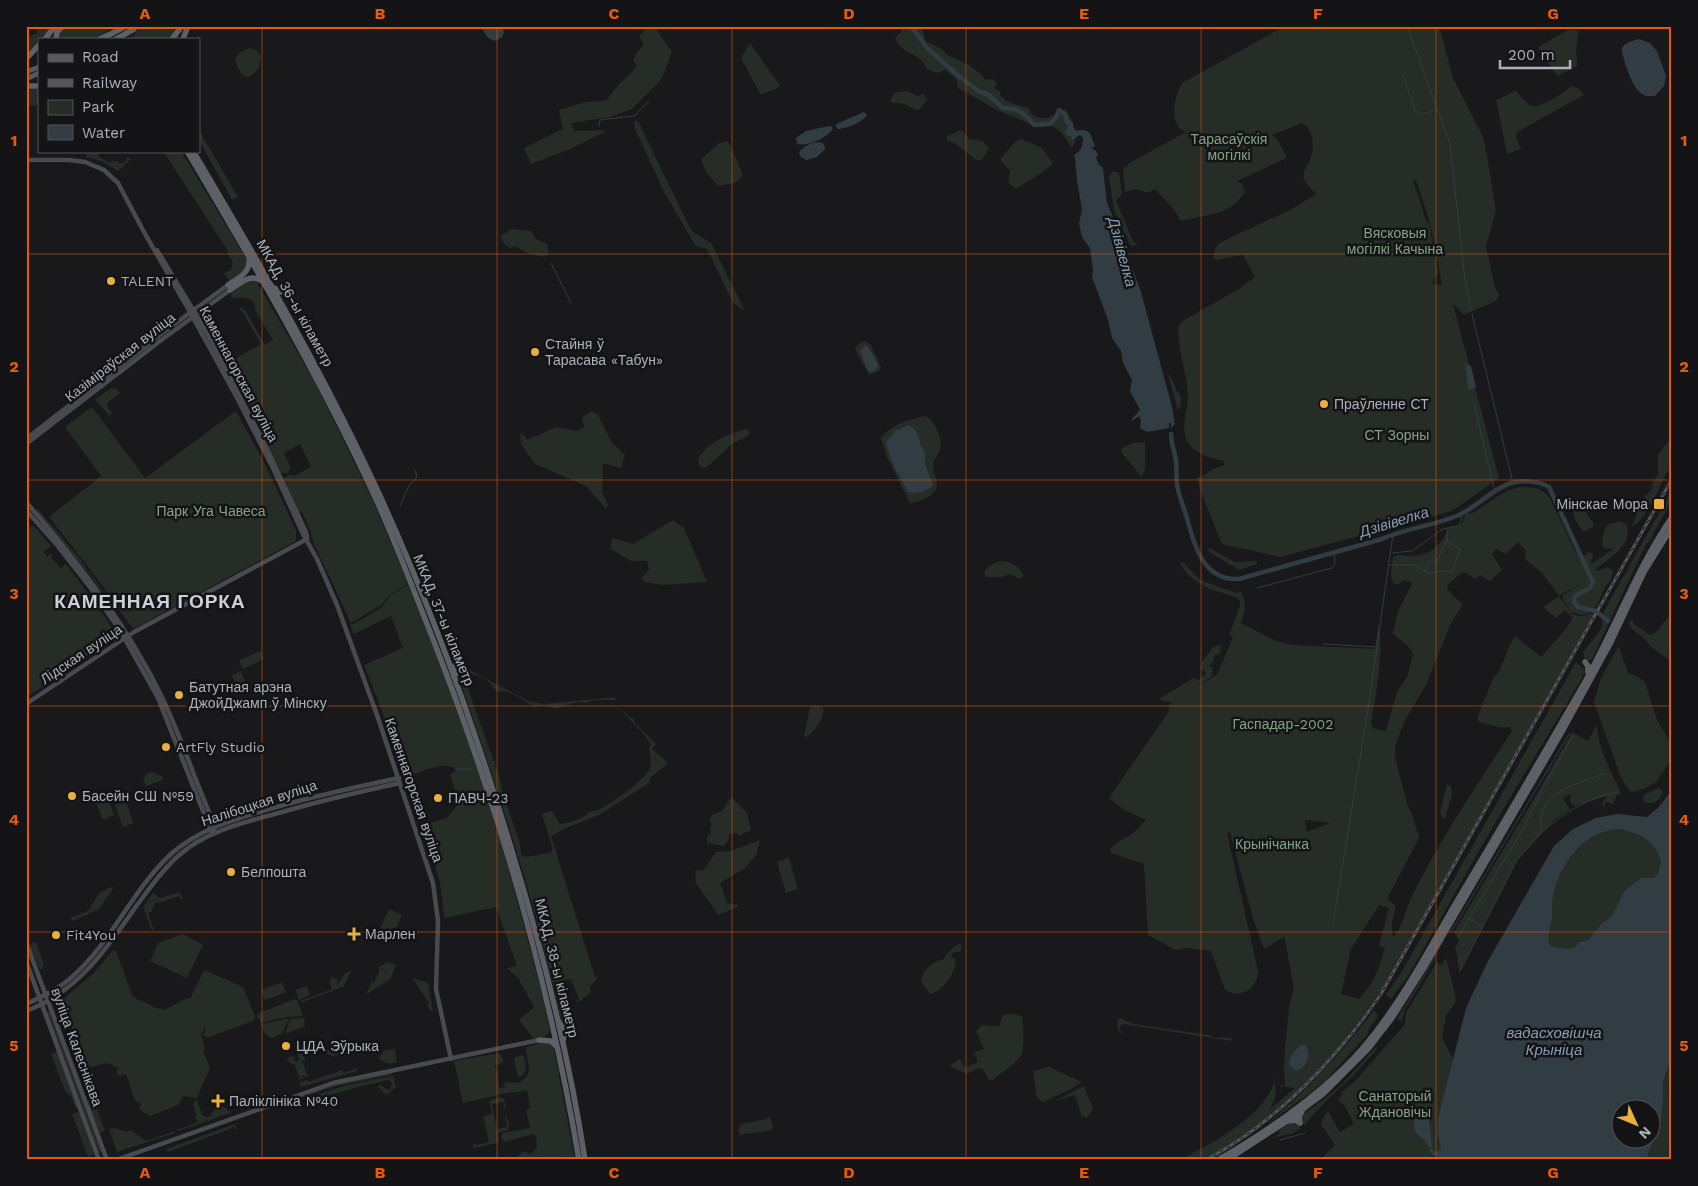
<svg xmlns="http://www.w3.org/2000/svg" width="1698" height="1186" font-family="'Work Sans',sans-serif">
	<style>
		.green { fill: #252d26; fill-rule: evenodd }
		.water { fill: #323c43; fill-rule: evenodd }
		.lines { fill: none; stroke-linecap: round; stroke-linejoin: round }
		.stream { stroke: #323c43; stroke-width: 1 }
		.river { stroke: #323c43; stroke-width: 4.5 }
		.secondary { stroke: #484a4f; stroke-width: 4.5 }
		.primary { stroke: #56585e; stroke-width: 5 }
		.trunk { stroke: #5e6067; stroke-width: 5.5 }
		.rail-casing { stroke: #53555a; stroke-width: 3 }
		.rail { stroke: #141416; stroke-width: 1; stroke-dasharray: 4; stroke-linecap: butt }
		.trunk-bridge { stroke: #5e6067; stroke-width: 5.5 }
		.grid { fill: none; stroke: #e8590c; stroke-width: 1; stroke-opacity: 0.55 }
		.poi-dot { fill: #e9af42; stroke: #141416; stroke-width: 2 }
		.labels { text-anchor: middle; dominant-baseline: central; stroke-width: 5; stroke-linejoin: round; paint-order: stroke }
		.park-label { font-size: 14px; fill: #84a385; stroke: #141416 }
		.poi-label { font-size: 14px; fill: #acb0ba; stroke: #141416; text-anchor: start }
		.street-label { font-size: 14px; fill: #acb0ba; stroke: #141416 }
		.water-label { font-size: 15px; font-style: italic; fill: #859eb2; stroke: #141416 }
		.district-label { font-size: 19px; font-weight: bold; letter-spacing: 1px; fill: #cccfd6; stroke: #141416 }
		.neatline { fill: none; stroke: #e8590c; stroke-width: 2 }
		.grid-label { font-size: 16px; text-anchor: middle; font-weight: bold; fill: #e8590c }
	</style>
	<rect width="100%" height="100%" fill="#19191b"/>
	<path class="green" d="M 36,26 L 53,26 L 42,39 L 39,39 L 39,43 L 26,57 L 26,39 L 34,34 L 37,35 Z
		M 65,26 L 109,26 L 111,29 L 107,32 L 108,34 L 94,39 L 58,39 L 59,34 Z
		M 145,26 L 180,26 L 170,39 L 132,39 L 131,37 L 135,34 L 135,32 Z
		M 647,26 L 654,26 L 672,52 L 661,80 L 632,109 L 610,117 L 571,123 L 575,131 L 603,130 L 605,132 L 570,149 L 531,164 L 524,148 L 563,129 L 559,110 L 585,102 L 606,101 L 619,84 L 632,72 L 637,65 L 633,61 L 636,54 L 644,44 L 639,37 Z
		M 901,26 L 922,26 L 925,41 L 942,49 L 947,55 L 969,65 L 980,73 L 986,80 L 993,79 L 997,84 L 994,88 L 1001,92 L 1000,95 C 1008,104 1018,105 1029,108 L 1032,115 C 1049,123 1050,114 1066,110 C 1073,121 1080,135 1072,148 L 1061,132 L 1053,126 L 1037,127 L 997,110 L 958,88 L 956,78 L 945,70 L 937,73 L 927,69 C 918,49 903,58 895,37 L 901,32 Z
		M 1285,26 L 1439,26 L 1453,78 L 1482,135 L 1485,144 L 1496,211 L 1486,246 L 1495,287 L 1499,295 L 1496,301 L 1466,314 L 1463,314 L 1453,304 L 1499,478 L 1452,511 L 1280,557 L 1222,544 L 1200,490 L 1197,477 L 1201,477 L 1213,469 L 1224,465 L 1225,461 C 1211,459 1188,452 1185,435 C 1182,422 1188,409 1188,396 C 1187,375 1179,352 1178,330 L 1179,326 L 1184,320 L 1239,289 L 1255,277 L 1243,255 L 1215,260 L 1213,258 L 1215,249 L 1219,243 L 1294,208 L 1316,194 C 1312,189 1305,184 1304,178 C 1302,170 1308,166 1310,159 C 1315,148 1314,129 1302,123 L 1272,135 L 1278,140 L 1287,158 L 1237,181 L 1242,184 L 1245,192 C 1229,217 1206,214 1181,221 L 1175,211 L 1155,189 L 1148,193 L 1135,189 L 1125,192 L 1123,172 L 1126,165 L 1128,167 L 1128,164 L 1186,132 L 1179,128 C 1170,115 1175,96 1182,83 ZM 1416,180 L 1430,223 L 1442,285 L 1432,284 L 1438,273 L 1429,223 L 1427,223 L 1413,181 Z
		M 1568,30 L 1574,30 L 1579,31 L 1576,48 L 1577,66 L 1557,76 L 1538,47 Z
		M 750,43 L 778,83 L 780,85 L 778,88 L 761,95 L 742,60 L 742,56 Z
		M 249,48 L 258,51 L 261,57 C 259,67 258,73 248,77 C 240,75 237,67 235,59 L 240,52 Z
		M 1572,86 L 1579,89 L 1584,95 L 1517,132 L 1516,137 L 1521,149 L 1507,154 L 1496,100 L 1516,91 C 1520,95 1528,106 1534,106 C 1544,107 1565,91 1572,86 Z
		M 26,89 L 39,89 L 39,101 L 36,106 L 26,105 Z
		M 908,91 L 918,96 L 924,94 L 927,100 L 918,111 L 904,104 L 890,102 L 894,93 Z
		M 635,120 L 639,123 L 688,224 L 693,232 L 711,243 L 745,311 L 733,303 L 707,249 L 697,246 L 694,243 L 664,192 L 636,131 L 634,124 Z
		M 199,130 L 238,197 L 232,200 L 199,140 Z
		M 962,130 L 969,139 L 982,141 L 989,148 L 982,160 L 976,160 L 956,144 L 947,140 L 947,136 Z
		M 1021,139 L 1042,148 L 1053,163 C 1048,170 1024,183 1016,189 C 1004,180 1009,182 1010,171 L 1001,161 L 1001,158 L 1016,141 Z
		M 727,141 L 730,145 L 743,175 L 735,183 L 718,186 L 706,172 L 701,159 L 719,143 Z
		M 163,151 L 181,151 L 247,260 C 246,271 239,275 230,280 L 228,279 L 224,273 L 231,270 L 233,263 L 227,252 L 228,251 Z
		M 90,152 L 99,153 L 98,156 L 110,163 L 112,161 L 118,161 L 119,163 L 124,163 L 124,161 L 126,161 L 127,157 L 131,159 L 118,171 L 101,161 L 86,157 L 86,154 Z
		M 1112,172 L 1117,172 L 1119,174 L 1122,194 L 1116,201 L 1134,243 L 1139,242 L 1134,246 L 1130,245 L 1114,210 L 1109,177 Z
		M 510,229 L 531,231 L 536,239 L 547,244 L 549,254 L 544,257 L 529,254 L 515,246 L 510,248 L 505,245 L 500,236 L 508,232 Z
		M 255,279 L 312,377 L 341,435 L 374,503 L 408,584 L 390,595 L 381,605 L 351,623 L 314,544 L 310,531 L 302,511 L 299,513 L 284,481 L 284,478 L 291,474 L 293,476 L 311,467 L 300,444 L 284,453 L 291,468 L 287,473 L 281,473 L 267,446 L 270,444 L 229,362 L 261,344 L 242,311 L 240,310 L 240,307 L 245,310 L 265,345 L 273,340 L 255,310 C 256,296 243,297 232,298 L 231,295 C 234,285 245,280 255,279 Z
		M 864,341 L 870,344 L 881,367 L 879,371 L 869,375 L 855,349 L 856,346 Z
		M 1168,373 C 1174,380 1174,389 1181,396 L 1181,404 L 1178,411 Z
		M 111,388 L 117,389 L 120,393 L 107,403 L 108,408 L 112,413 L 110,416 L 95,400 Z
		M 92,407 L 145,478 L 236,411 L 266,466 L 292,522 L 296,531 L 296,541 L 133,629 L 96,577 L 49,517 L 101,476 L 65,427 Z
		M 592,411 L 598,415 L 611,441 L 625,455 L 621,468 L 603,463 L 602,492 L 608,505 L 606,509 L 586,486 L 535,464 L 521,444 L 520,433 L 523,434 L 527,440 L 556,427 L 577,431 L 584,427 L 582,417 Z
		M 925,416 C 934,419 944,440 940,450 C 937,456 933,460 933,468 C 934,475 940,484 935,491 C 930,498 918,502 910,503 L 887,457 L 881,438 C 892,424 908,420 925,416 ZM 908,425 L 914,429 L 919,444 L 925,452 L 925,464 L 932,479 L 932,487 C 924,491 916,495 908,492 L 895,469 L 889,439 L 896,431 Z
		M 745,429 L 748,430 L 750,433 L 748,436 L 732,444 L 707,467 L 702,468 L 699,466 L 698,459 C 709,441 725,436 745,429 Z
		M 1670,439 L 1672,440 C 1672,447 1673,456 1672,464 C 1671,469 1666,473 1664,478 C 1660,488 1643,524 1632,526 L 1641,502 L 1653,487 L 1651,485 L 1658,474 L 1658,455 Z
		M 1145,442 L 1145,468 L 1142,477 L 1122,453 L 1121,449 L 1132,443 Z
		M 1520,487 C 1533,487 1541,487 1550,498 L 1576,553 L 1583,557 L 1588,552 L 1592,553 L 1593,557 L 1590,564 L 1593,563 L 1614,548 L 1605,549 L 1602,545 C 1601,542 1605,528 1607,525 L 1620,521 L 1626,524 C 1635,544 1609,558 1596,569 L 1597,571 L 1608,567 L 1613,571 L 1611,579 L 1603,591 L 1598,604 L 1591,612 L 1582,615 L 1571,612 L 1562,598 L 1563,595 L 1584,582 L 1559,596 L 1542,573 L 1525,559 L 1526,551 L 1518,542 L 1506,554 L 1496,549 L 1492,554 L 1502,570 L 1490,581 L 1480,575 L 1476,579 L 1463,572 L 1447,585 L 1448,590 L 1462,604 L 1462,606 L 1450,625 L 1426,685 L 1404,722 L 1395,747 L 1395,757 L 1408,807 L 1412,814 L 1419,838 L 1388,897 L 1389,901 L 1396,906 C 1393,916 1390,927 1393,937 C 1402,930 1406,907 1412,896 C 1440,839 1477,785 1512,731 L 1510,727 C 1498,729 1490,724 1479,722 L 1477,720 L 1481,708 L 1494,677 L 1499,672 L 1510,645 L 1515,636 L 1541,657 L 1565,630 L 1573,618 L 1565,610 L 1556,618 L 1543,607 L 1559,596 L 1572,614 C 1586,619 1587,612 1596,613 L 1381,991 L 1334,1054 L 1299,1090 L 1263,1122 L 1218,1153 L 1205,1160 L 1180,1160 C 1211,1144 1264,1117 1275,1081 L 1276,1095 L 1270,1109 L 1295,1088 L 1280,1086 L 1278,1074 L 1279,1084 L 1285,1086 L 1284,1066 L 1285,1050 L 1289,1007 L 1294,989 L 1285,939 L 1284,937 L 1264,949 L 1254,922 L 1230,832 L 1227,833 L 1258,971 C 1258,988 1240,1000 1225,990 L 1211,951 L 1187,948 L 1176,950 L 1148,935 L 1144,864 L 1111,853 L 1110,849 L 1116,843 L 1132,834 L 1146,820 L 1126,811 L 1109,798 L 1169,711 L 1168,706 L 1172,702 L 1162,701 L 1159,699 L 1193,678 L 1199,680 L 1206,673 L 1201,669 L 1201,663 L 1213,647 L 1221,645 L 1220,653 L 1214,656 L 1214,660 L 1209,666 L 1213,668 L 1211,677 L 1193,688 L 1217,675 L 1233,637 L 1229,635 L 1240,606 L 1240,600 L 1235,597 C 1211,589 1193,586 1179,562 L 1184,563 L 1200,580 L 1236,593 L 1241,592 C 1247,603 1245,612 1241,623 L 1276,641 L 1292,645 L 1375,649 L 1379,622 C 1383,655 1377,690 1371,723 L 1373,728 L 1384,731 L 1386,730 L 1397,692 L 1407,677 L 1413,654 C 1410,644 1399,641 1393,633 L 1398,611 L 1412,584 L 1409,581 L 1404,580 L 1397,585 L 1393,583 L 1391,576 L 1393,556 C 1400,554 1406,557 1413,556 C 1433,555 1441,543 1450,527 L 1461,525 L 1466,514 L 1473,513 L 1497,497 L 1509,490 ZM 1305,820 L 1330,823 L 1307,832 ZM 1379,905 L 1389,908 L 1379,946 L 1385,948 C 1377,973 1377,978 1359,999 L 1341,994 L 1351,949 Z
		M 1672,490 L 1672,500 L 1653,534 L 1651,540 L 1646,544 L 1593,657 L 1591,660 L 1587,660 L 1584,658 L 1583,652 L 1601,629 L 1604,611 Z
		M 38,509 L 80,559 L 117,610 L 116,611 L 90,575 L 36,511 Z
		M 1574,511 L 1586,512 L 1593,523 L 1593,527 L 1584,532 C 1579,527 1576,521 1573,514 Z
		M 673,520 L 684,528 L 707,582 L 662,585 L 645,582 L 641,578 L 649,570 L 647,561 L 631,561 L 611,549 L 612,538 L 633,544 Z
		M 31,526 L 34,526 L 51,546 L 44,552 L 47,556 L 51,554 L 53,556 L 51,558 L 61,568 L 66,564 L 95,602 L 116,634 L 116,636 L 57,677 L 49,679 L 47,684 L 26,697 L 26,528 Z
		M 1209,548 L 1235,562 L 1257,561 L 1257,564 L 1239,570 L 1208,551 Z
		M 1000,561 C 1012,561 1019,566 1024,576 L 1020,579 L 1009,574 L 1002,577 L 986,577 L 984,573 C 988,565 992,564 1000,561 Z
		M 408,585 C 432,644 457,702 476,763 C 503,846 526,930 547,1015 L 550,1032 L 545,1036 L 534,1039 L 519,1020 L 534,1007 L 518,978 L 507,968 L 517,966 L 496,907 L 445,918 L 444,916 L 440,882 L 423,825 L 447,818 L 459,803 L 450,775 L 456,770 C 448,759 420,772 409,776 L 404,767 L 364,665 L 403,648 L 391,616 L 354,634 L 350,625 L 363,619 L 382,607 L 390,596 Z
		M 1672,612 L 1672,662 L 1651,647 L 1643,637 L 1633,630 L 1629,624 L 1630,620 L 1634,622 L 1634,624 L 1650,635 L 1657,631 Z
		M 1619,647 L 1628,673 L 1638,677 L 1645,682 L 1657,720 L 1670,742 L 1671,748 L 1670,762 L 1656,782 L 1644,789 L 1632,792 L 1628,789 L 1620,775 L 1594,702 L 1601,678 L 1617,649 Z
		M 261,651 L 264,659 L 243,669 L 239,660 Z
		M 1576,662 L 1585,670 L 1582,678 L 1492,828 L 1407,978 L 1394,994 L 1391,999 L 1386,995 L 1401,973 Z
		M 461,669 L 468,669 L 528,701 L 543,704 L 615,697 L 615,700 L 594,700 L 587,703 L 577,702 L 556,709 L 544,705 L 534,707 C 523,701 512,689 498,692 C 493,689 493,685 489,682 C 485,677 474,674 468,673 L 466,675 L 465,680 L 501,782 L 502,791 L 520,844 L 521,854 L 525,857 L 550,853 L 553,849 L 542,815 L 543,813 L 552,811 L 560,824 C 570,822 583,820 589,812 C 592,811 595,811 597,810 C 608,807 647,778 650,768 C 653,760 647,752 651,745 C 644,731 629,721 620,708 L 632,719 L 633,718 L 635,720 L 634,722 L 656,744 L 652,749 L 668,763 L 650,778 L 649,783 L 599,815 L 566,828 L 551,836 L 595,977 L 598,977 L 590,987 L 591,992 L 580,1001 L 575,1002 L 579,999 L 571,979 L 561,981 L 562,985 L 560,986 L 567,1004 L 570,1006 L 574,1022 L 572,1027 L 564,1026 L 561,1019 C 536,902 497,788 458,675 Z
		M 241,671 L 249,691 L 239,695 L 232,675 Z
		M 815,705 L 823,707 C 826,719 814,730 806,738 L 804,735 L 810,707 Z
		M 1597,724 C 1597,747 1612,773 1621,793 L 1617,795 L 1613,804 L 1606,802 L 1604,806 L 1601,805 L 1607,796 L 1574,806 C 1569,803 1570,799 1571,794 L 1563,798 L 1570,809 L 1553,821 L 1517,860 L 1460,971 C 1456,964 1459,956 1455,949 L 1459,941 L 1454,932 L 1538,792 L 1572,732 L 1588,741 Z
		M 152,772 L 163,777 L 163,780 L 146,786 L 143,778 L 146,776 L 146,774 Z
		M 1447,785 L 1451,786 L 1452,795 L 1445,818 L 1443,819 L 1440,812 Z
		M 1658,788 L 1662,790 L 1663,792 C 1660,801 1653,805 1644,802 L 1643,798 L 1644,795 Z
		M 731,797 L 747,813 L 751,830 L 739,836 L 737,833 L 729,834 L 729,839 L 724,846 L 707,843 L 707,837 L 711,833 L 710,828 L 712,823 L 709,822 L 712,815 L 722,811 Z
		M 108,798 L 114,815 L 103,820 L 96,803 Z
		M 126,801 L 133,823 L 123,827 L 115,805 Z
		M 1619,829 C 1637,833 1655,840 1661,861 L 1658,874 L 1654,878 L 1641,878 L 1624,891 L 1611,917 L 1602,923 L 1588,940 L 1581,941 L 1573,949 C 1566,949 1555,950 1550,945 C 1544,939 1551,926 1552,919 C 1553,912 1551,904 1553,896 C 1561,864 1582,831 1619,829 Z
		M 760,840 L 756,855 L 745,868 L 720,883 L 727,903 L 738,905 L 738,907 L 718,915 L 696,883 L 695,870 L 703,871 L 716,852 L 731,851 Z
		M 789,858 L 798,889 L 786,893 L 777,862 Z
		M 113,886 L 113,889 L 99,909 L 73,921 L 70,918 L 88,911 L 100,892 Z
		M 179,892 L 183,898 L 181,900 L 179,896 L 159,903 L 156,902 L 151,912 L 148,913 L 154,930 L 152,931 L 143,907 L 146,903 L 158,899 L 146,902 L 153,893 L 160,898 Z
		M 389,909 L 402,915 L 397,927 L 392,928 L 387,939 L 377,935 Z
		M 183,934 L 203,945 L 187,978 L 150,961 L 158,943 Z
		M 1446,938 L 1427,973 L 1404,1011 L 1402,1021 L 1397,1019 Z
		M 36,942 L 44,965 L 42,969 L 40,969 L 30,947 L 32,943 Z
		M 958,944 L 962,945 L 960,952 L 953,952 L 951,957 L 956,959 L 954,964 L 956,965 C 951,977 943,991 930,994 L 921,982 C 923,969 932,962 944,959 L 946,954 Z
		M 113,950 L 116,951 L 133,997 L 158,1009 L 159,1008 L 164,1010 L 187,998 L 190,999 L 204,970 L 243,987 L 255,1016 L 253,1021 L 209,1037 L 203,1036 L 206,1030 L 204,1029 L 201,1035 L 205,1049 L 203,1050 L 210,1068 L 197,1098 L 183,1096 L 178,1105 L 150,1116 L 139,1109 L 141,1104 L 135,1101 L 126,1074 L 118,1076 L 116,1072 L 118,1068 L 107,1063 L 86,1068 L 62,1000 L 94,973 Z
		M 1446,958 L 1456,998 L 1455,1003 L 1446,1015 L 1442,1038 L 1453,1059 L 1437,1123 L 1443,1160 L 1320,1160 L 1335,1145 L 1321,1124 L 1322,1120 L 1328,1111 L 1340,1132 L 1354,1124 L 1344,1105 L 1338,1100 L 1342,1095 L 1341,1093 L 1357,1079 L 1405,1024 L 1406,1013 L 1437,962 L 1441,965 Z
		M 388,962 L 396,965 L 391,978 L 367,994 L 366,994 L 372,982 L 374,983 L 380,969 L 378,968 L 379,966 L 390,978 L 380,966 Z
		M 351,971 L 344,986 L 303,1002 L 298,999 L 296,990 L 307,986 L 310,995 L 300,999 L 303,1000 L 332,989 L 329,979 L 331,980 L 332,977 L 338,980 L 336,987 L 345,973 Z
		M 412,978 L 428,983 L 433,1012 L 427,1007 L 429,1003 Z
		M 282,982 L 286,992 L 265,1000 L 261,990 Z
		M 295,999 L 297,1000 L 303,1016 L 280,1018 L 261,1023 L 257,1016 L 259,1013 Z
		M 1374,1010 L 1378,1015 C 1376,1022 1368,1027 1368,1034 L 1326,1080 L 1310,1093 L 1266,1125 C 1306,1091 1342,1052 1374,1010 Z
		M 49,1011 L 102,1152 L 99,1153 L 47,1012 Z
		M 1013,1014 L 1022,1016 C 1024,1026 1024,1043 1022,1053 C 1020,1061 1000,1074 993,1080 L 989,1080 L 983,1069 L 979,1068 L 967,1074 L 949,1066 L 960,1059 L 965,1068 L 978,1062 L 974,1052 L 984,1049 L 976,1031 L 982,1025 L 999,1026 L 1003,1015 Z
		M 304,1018 L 305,1026 L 285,1034 L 290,1019 Z
		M 1121,1018 L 1134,1024 L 1209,1035 L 1212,1037 L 1233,1038 L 1231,1041 L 1123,1024 L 1120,1027 L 1121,1035 L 1117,1027 L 1118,1019 Z
		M 285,1019 L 289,1019 L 282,1034 L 272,1038 L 265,1034 L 261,1024 Z
		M 544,1042 L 549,1042 L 554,1049 L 575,1160 L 503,1160 L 517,1157 L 523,1151 L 531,1154 L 537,1147 L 536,1137 L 533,1134 L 504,1142 L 501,1137 L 503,1133 L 530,1128 L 526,1110 L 530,1108 L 527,1090 L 513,1093 L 512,1092 L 463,1103 L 454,1061 L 500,1053 L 504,1062 L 494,1066 L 495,1068 L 497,1068 L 499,1088 L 506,1087 L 504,1085 L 505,1082 L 519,1083 C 536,1072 526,1063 526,1047 Z
		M 1377,1046 L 1377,1049 L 1354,1075 L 1326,1101 L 1305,1124 L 1302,1124 L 1302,1115 L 1323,1100 L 1341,1085 Z
		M 336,1047 L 347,1050 L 357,1047 L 356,1050 L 340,1056 L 337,1056 L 338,1053 L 337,1055 L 334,1054 L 336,1056 L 335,1057 L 323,1052 Z
		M 395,1049 L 397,1062 L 389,1064 L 379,1059 L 384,1050 Z
		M 304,1051 L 305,1061 L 302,1060 L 307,1075 L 310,1075 L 307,1077 L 302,1075 L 303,1078 L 300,1079 L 294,1063 L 292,1065 L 286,1058 L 292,1056 L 295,1058 L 294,1061 L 298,1061 L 300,1059 L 297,1057 L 299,1053 Z
		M 58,1052 L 78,1107 L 76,1109 L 71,1096 L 66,1093 L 51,1054 Z
		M 523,1055 C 526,1063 529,1073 520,1077 L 518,1076 L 514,1058 Z
		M 1672,1059 L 1672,1155 L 1670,1160 L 1646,1160 L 1661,1119 L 1663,1102 L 1663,1081 Z
		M 1049,1067 L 1082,1082 L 1071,1089 L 1043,1102 L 1037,1098 L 1033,1071 Z
		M 357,1068 L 357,1071 L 301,1087 L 299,1083 L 307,1080 L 308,1082 L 342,1070 L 344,1073 Z
		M 392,1072 L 391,1075 L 336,1086 L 286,1103 L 287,1101 L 339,1083 Z
		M 393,1076 L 396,1087 L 386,1095 L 377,1086 L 381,1085 L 387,1090 L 391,1089 L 392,1083 L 389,1080 L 358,1087 L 308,1101 L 307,1098 L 347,1085 Z
		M 1084,1086 L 1093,1109 L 1087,1118 L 1082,1116 L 1075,1095 L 1053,1102 Z
		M 500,1097 L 504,1099 L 506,1107 L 505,1109 L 503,1102 L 492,1104 L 497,1129 L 507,1127 L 505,1112 L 510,1126 L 508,1127 L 509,1130 L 498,1133 L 499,1141 L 497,1143 L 474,1148 L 473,1144 L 475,1143 L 476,1145 L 489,1142 L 483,1116 L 492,1114 L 489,1101 Z
		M 93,1098 L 105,1131 L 100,1133 L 86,1101 Z
		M 197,1100 L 202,1115 L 208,1117 L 211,1116 L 214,1109 L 218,1107 L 219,1109 L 219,1105 L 227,1109 L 227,1111 L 230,1111 L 231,1113 L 221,1116 L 219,1111 L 220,1116 L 209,1121 L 200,1117 L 208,1121 L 177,1131 L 177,1130 L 198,1122 L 194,1116 L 197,1115 L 193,1104 L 194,1104 L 194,1101 Z
		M 79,1112 L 94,1154 L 88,1157 L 72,1114 Z
		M 769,1116 L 773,1126 L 772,1130 L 740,1135 L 738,1131 L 741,1124 L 766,1119 Z
		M 1289,1123 L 1297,1123 L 1300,1126 L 1300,1129 L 1294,1133 L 1272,1138 L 1282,1132 L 1277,1132 Z
		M 235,1124 L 237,1129 L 235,1129 L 234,1126 L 230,1129 L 168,1152 L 166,1149 Z
		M 116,1128 L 126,1132 L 131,1130 L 146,1141 L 174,1131 L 175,1133 L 117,1152 L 109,1129 Z"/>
	<path class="water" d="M 480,26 L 502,26 L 504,32 L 502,37 L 495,41 L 488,38 Z
		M 1639,39 L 1650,43 L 1657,51 L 1666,76 L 1664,86 L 1655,96 L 1646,96 C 1641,94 1637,90 1634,85 C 1631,80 1620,52 1622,48 C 1624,43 1634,40 1639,39 Z
		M 864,112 L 867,115 C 863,122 846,129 837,129 L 836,124 Z
		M 1070,120 L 1073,123 L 1073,128 L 1077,131 C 1090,127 1091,136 1095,146 L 1091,148 L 1096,151 L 1098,155 L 1096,158 L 1099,165 L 1103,168 L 1107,203 L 1117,228 L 1117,233 L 1121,238 L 1121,242 L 1123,243 L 1141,292 L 1172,407 L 1175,424 L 1171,428 L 1171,423 L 1169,423 L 1169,428 L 1147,432 L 1140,428 L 1141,421 L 1139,416 L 1132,421 L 1132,419 L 1140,410 L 1130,391 L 1132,380 L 1123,363 L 1121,351 L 1112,338 L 1108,320 L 1092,277 L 1093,270 L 1090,248 L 1082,237 L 1079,224 L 1082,209 L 1077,181 L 1075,157 L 1073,156 C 1080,151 1083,148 1083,138 L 1080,135 L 1072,140 L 1072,137 L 1064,134 L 1068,127 L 1067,122 Z
		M 829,126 L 831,126 L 833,129 C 827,138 807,147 797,144 L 796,138 L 806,131 Z
		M 820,142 L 824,144 L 825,149 L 817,157 L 807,160 L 801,157 L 799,153 C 803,146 812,142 820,142 Z
		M 865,345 L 868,347 L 878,364 L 877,369 L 871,372 L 868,371 L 860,351 Z
		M 1465,364 L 1471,366 L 1476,387 L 1470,390 L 1468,388 Z
		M 908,425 C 915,427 920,437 920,444 L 925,452 L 925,464 L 933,483 L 932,487 C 924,491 917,495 908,492 L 895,469 L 886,444 L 887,441 L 897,429 L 898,430 Z
		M 1672,790 L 1672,1059 L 1663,1081 L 1663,1102 L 1661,1119 L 1646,1160 L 1443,1160 L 1442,1158 L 1433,1155 L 1429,1150 L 1432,1149 L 1436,1152 L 1441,1149 L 1437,1129 L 1438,1118 L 1466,1008 L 1488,961 L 1554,846 L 1573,829 L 1596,818 L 1617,814 L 1647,817 L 1658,808 ZM 1619,829 C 1638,833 1655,840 1661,861 L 1658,874 L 1654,878 L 1641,878 L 1624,891 L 1611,917 L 1602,923 L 1588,940 L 1579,942 C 1574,952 1561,949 1551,946 C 1545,939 1550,929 1552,920 C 1553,913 1551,905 1553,897 C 1560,864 1583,831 1619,829 ZM 1620,1108 L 1650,1108 L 1650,1138 L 1620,1138 Z
		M 1304,1044 C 1314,1052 1306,1069 1296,1071 L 1289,1064 C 1289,1057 1297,1046 1304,1044 Z
		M 1425,1110 L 1428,1111 L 1432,1147 L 1429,1148 C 1425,1133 1409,1137 1415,1119 Z"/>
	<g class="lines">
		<path class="stream" d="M 1407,26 L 1450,144 L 1465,279 L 1471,310
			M 1402,73 L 1415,111 L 1423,114 L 1436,110
			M 599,126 L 600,120 L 634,116 L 649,101
			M 551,263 L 571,303
			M 1472,314 L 1513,483
			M 1474,403 L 1495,492
			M 400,506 L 409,486 L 417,477 L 415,470
			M 1392,553 L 1412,551 L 1443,529 L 1458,526 L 1462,519 L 1460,515
			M 1390,565 L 1415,565 L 1429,574 L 1440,571 L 1452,572 L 1460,549 L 1447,541 L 1448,528
			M 1425,572 L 1428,563 L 1436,562 L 1447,541
			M 1257,588 L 1332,568 L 1335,564 L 1334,552
			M 1323,644 L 1377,647
			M 493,762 L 495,762
			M 455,769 L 472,769
			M 1541,833 C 1563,813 1589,797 1618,792
			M 1469,919 L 1482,927
			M 1333,924 L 1368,709 L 1393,534
			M 1451,932 L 1569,734
			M 1458,937 L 1523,829 L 1543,788 L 1573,736
			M 1460,971 L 1517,860 L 1541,833 C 1541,825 1540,817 1543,810 C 1551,788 1587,781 1606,773
			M 1280,1140 L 1305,1133"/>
		<path class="river" d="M 911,26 L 928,49 L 961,78 L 980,92 L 989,95 L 1003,108 C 1019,108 1024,113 1034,125 L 1047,124
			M 1050,124 L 1056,118 L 1059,110 L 1065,114 L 1067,122 L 1071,124
			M 1171,434 C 1171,444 1175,452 1176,461 C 1177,469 1176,476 1177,484 C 1178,495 1184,507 1187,518 C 1194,545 1203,581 1239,579 L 1382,539 C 1406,528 1434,526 1459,515 C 1477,507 1492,489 1511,483 C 1522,480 1540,481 1549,487 L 1593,582 L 1590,588 L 1575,596 L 1574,602 L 1578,607 L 1596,611 L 1608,621"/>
		<path class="secondary" d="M 26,160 L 69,160 L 85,162 L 104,170 L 118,183 L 144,232 L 190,312 L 236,396 L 273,468 L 303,534 L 317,559 L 337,605 L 377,715 L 433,883 L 438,921 L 436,989 L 451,1059
			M 157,250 L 207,333 L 265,445 L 306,532 L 307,537
			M 26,439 L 161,334 L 228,285
			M 26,444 L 164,338 L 230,290
			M 26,502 C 78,562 126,624 161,695 C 173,720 183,746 193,772 C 199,790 211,812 214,830
			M 26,510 L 57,545 L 90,587 L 121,632 L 135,657 L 158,698 L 211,831
			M 26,704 L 134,632 L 307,539
			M 26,942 L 107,1160
			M 26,961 L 99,1160
			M 26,1004 C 42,997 59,989 72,977 C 112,942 132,890 171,854 C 197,831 227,822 259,812 C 305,798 351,788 399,778
			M 26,1011 C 78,992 107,948 137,905 C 150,888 162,870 178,856 C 205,832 241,823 275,814 C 316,802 358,792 400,783
			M 116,1160 L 333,1083 L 539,1040"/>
		<path class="primary" d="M 26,72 L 39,67
			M 26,79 L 39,73"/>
		<path class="trunk" d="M 45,39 L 55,26
			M 56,39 L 57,32 L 63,26
			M 100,39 L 109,35
			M 172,39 L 182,26
			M 183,39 L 188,26
			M 26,59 L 39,45
			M 26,86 L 39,86
			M 187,151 C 254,264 320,378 375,497 C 394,539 410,581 427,624 C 496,797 548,976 579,1160
			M 193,151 C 260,264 326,378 381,498 C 433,612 476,731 512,851 C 543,952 569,1055 585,1160
			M 228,285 C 238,278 251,273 249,258
			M 274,288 L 281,292 L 288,292
			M 230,290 C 240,283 250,273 262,281
			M 1585,662 L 1588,666 L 1588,673
			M 450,665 L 454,668 L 459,668 L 454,677
			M 559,1022 L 563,1027 L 570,1030 L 564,1035 L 563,1041
			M 539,1040 L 551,1041 L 557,1047
			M 1288,1121 L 1295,1120 L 1300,1123 L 1299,1117 L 1302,1111
			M 1218,1160 C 1268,1131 1324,1092 1362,1049 C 1399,1006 1426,955 1454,906 C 1499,831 1543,755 1586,680 C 1616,626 1637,568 1672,517
			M 1227,1160 L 1284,1123 L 1323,1094 L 1368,1049 L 1392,1018 L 1424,968 L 1563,730 L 1610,644 L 1644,572 L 1672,527"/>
		<defs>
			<path id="rail" d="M 1206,1160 C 1277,1122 1336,1059 1381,994 L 1672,479"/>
		</defs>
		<use href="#rail" class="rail-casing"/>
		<use href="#rail" class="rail"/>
		<path class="trunk-bridge" d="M 109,35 L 126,26
			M 116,39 L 134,29"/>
	</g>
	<path class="grid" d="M 262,26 L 262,1160M 497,26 L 497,1160M 732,26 L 732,1160M 966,26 L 966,1160M 1201,26 L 1201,1160M 1436,26 L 1436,1160M 26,254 L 1672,254M 26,480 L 1672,480M 26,706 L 1672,706M 26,932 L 1672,932"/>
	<g class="poi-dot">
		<circle cx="111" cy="281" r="5"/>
		<circle cx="535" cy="352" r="5"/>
		<circle cx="1324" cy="404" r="5"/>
		<rect x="1653" y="498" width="12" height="12" rx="2.5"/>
		<circle cx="179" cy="695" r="5"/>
		<circle cx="166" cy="747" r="5"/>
		<circle cx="72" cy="796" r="5"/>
		<circle cx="438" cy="798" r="5"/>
		<circle cx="231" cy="872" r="5"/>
		<path d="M351.5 926.5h5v5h5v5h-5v5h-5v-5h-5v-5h5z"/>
		<circle cx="56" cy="935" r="5"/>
		<circle cx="286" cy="1046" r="5"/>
		<path d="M215.5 1093.5h5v5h5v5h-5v5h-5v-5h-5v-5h5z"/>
	</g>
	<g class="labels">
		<g class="park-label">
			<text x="1229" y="139">Тарасаўскія<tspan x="1229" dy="16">могілкі</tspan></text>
			<text x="1395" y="233">Вясковыя<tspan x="1395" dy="16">могілкі Качына</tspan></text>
			<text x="1397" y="435">СТ Зорны</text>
			<text x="211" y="511">Парк Уга Чавеса</text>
			<text x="1283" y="724">Гаспадар-2002</text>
			<text x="1272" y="844">Крынічанка</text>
			<text x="1395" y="1096">Санаторый<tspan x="1395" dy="16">Ждановічы</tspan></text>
		</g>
		<g class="poi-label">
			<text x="121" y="281">TALENT</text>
			<text x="545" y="344">Стайня ў<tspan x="545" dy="16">Тарасава «Табун»</tspan></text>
			<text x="1334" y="404">Праўленне СТ</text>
			<text x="1648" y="504" text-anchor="end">Мінскае Мора</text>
			<text x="189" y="687">Батутная арэна<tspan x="189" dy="16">ДжойДжамп ў Мінску</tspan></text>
			<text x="176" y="747">ArtFly Studio</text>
			<text x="82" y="796">Басейн СШ №59</text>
			<text x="448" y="798">ПАВЧ-23</text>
			<text x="241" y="872">Белпошта</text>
			<text x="365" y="934">Марлен</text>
			<text x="66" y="935">Fit4You</text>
			<text x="296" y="1046">ЦДА Эўрыка</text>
			<text x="229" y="1101">Паліклініка №40</text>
		</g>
		<g class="street-label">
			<text transform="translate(295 303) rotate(61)">МКАД, 36-ы кіламетр</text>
			<text transform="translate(120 357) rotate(-38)">Казіміраўская вуліца</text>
			<text transform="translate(239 374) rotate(62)">Каменнагорская вуліца</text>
			<text transform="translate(444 620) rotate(68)">МКАД, 37-ы кіламетр</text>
			<text transform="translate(81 654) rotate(-34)">Лідская вуліца</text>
			<text transform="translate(414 790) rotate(71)">Каменнагорская вуліца</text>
			<text transform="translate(259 803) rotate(-18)">Налібоцкая вуліца</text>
			<text transform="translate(557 968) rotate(76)">МКАД, 38-ы кіламетр</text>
			<text transform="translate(77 1047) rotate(70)">вуліца Калеснікава</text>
		</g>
		<g class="water-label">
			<text transform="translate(1122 252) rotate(75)">Дзівівелка</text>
			<text transform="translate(1394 522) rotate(-17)">Дзівівелка</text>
			<text x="1554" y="1033">вадасховішча<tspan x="1554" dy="17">Крыніца</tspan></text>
		</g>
		<g class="district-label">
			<text x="150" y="601">КАМЕННАЯ ГОРКА</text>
		</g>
	</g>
	<rect width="1698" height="1186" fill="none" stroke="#141416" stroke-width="55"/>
	<rect x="38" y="38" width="162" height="115" fill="#141416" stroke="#515258"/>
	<rect x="48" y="54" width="25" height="8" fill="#56585e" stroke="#515258"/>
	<text x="82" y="62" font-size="15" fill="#acb0ba">Road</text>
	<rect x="48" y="79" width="25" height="8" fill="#53555a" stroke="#515258"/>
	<text x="82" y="88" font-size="15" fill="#acb0ba">Railway</text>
	<rect x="48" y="100" width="25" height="15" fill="#252d26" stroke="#515258"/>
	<text x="82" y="112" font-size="15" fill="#acb0ba">Park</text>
	<rect x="48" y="125" width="25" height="15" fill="#323c43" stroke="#515258"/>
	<text x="82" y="138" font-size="15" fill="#acb0ba">Water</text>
	<g transform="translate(1636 1124) rotate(134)"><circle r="24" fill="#141416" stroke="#515258"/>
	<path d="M0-4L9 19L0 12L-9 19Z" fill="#e9af42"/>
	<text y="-8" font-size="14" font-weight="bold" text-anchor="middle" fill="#acb0ba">N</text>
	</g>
	<path d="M1500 60v8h70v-8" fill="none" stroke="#acb0ba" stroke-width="2.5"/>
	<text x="1508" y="60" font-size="15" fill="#acb0ba" stroke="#141416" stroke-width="4" paint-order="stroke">200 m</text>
	<rect x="28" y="28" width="1642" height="1130" class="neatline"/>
	<g class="grid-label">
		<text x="145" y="19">A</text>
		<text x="380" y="19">B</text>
		<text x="614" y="19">C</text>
		<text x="849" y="19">D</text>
		<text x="1084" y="19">E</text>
		<text x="1318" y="19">F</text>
		<text x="1553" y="19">G</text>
		<text x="14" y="146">1</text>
		<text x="1684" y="146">1</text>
		<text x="14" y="372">2</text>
		<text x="1684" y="372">2</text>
		<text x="14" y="599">3</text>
		<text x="1684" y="599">3</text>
		<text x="14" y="825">4</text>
		<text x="1684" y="825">4</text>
		<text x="14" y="1051">5</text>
		<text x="1684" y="1051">5</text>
		<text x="145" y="1178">A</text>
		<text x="380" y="1178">B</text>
		<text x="614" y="1178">C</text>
		<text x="849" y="1178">D</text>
		<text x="1084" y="1178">E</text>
		<text x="1318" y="1178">F</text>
		<text x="1553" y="1178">G</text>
	</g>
</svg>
